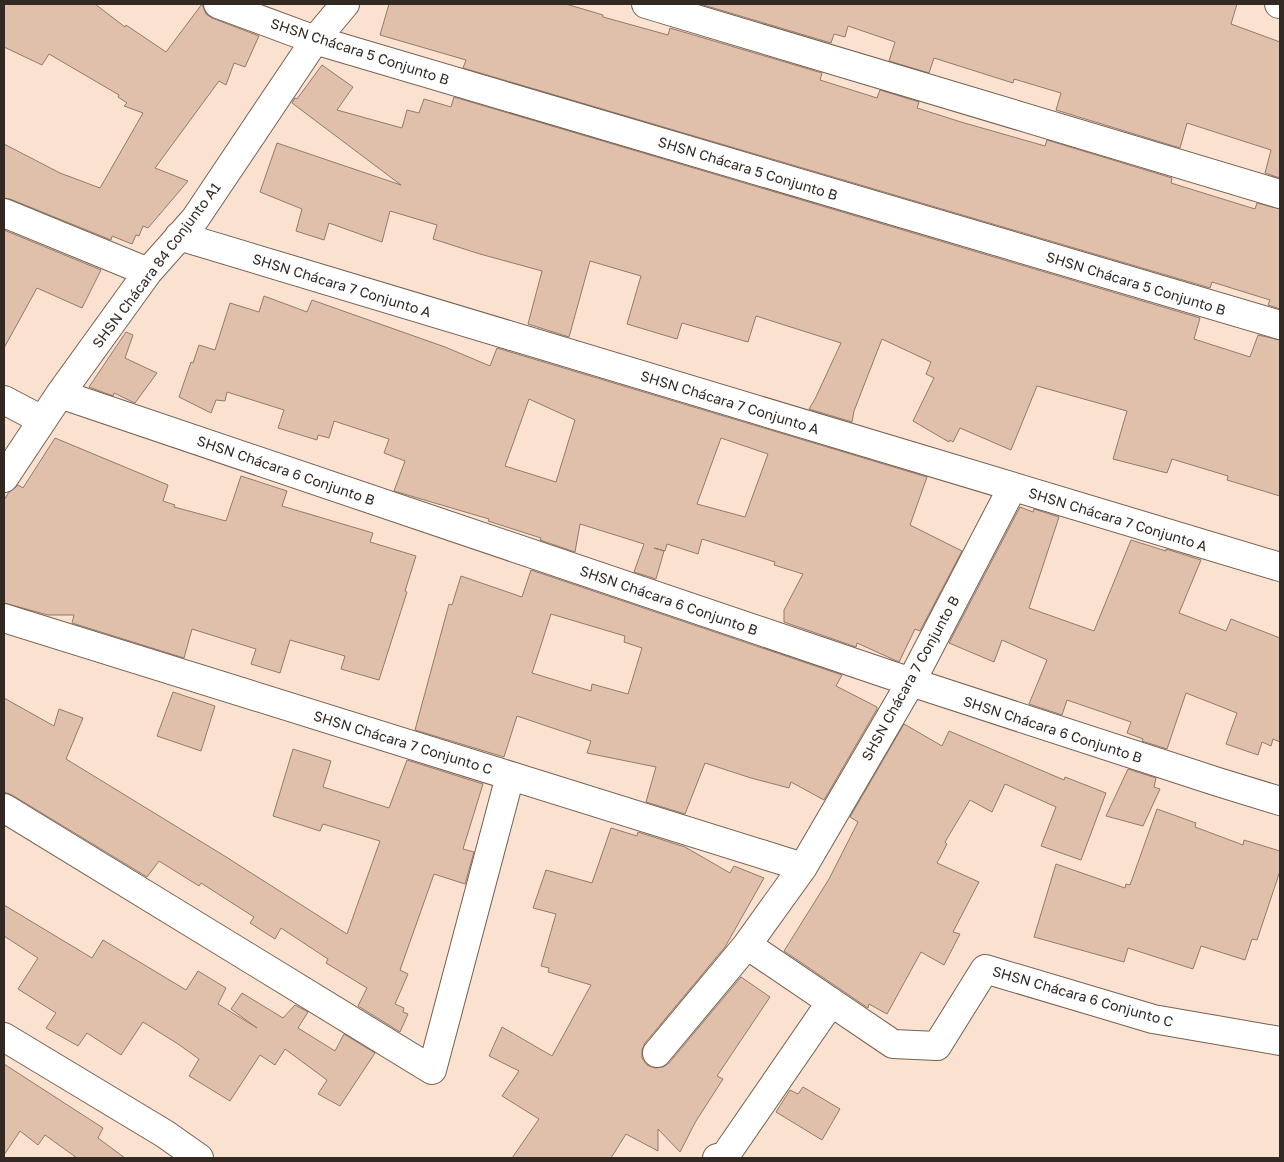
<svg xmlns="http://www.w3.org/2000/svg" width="1284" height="1162" font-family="'Golos Text',sans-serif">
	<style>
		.building { fill: #e0c0aa; stroke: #927b6b; fill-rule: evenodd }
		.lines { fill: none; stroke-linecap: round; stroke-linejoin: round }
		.street-casing { stroke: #766051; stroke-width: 30 }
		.street { stroke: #fff; stroke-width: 28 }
		.labels { text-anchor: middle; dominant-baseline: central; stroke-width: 4.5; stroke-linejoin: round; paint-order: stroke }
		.street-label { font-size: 14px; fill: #322922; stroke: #fff }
	</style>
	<rect width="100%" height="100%" fill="#fbe1cf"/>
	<path class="building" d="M 4,4 L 95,4 L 125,27 L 126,25 L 166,52 L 202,4 L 206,14 L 212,18 L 259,36 L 245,67 L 234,63 L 226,85 L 219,81 L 155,168 L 188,181 L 148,228 L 143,226 L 139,236 L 136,235 L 132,244 L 112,236 L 111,240 L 10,199 L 4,198 L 4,144 L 60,173 L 100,188 L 143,113 L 124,106 L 127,103 L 118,97 L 119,95 L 49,54 L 42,65 L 4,47 Z
		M 389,4 L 566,4 L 603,15 L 603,17 L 668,35 L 670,28 L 822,73 L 820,80 L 877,98 L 880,90 L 919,102 L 917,108 L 961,122 L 1045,146 L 1047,140 L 1172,178 L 1171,183 L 1255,209 L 1257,203 L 1280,209 L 1280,309 L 1268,305 L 1270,300 L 1212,282 L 1210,288 L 463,68 L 466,60 L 380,35 Z
		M 700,4 L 1237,4 L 1231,24 L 1280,42 L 1280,178 L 1265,173 L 1271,150 L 1187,123 L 1180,148 L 1056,110 L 1061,93 L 1014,79 L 1013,83 L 934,58 L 929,73 L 889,61 L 895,42 L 848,26 L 845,37 L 834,34 L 831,43 Z
		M 322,65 L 353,87 L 337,110 L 402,128 L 407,110 L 419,113 L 424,99 L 451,107 L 454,97 L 1200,318 L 1194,339 L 1250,357 L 1258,335 L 1280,340 L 1280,496 L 1227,480 L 1228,476 L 1172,459 L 1167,473 L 1113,459 L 1127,411 L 1037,386 L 1011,450 L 960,428 L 953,442 L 950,440 L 949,442 L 913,421 L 934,378 L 926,374 L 931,362 L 882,339 L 854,411 L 852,422 L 809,409 L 815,399 L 841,343 L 756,316 L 748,342 L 682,323 L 677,339 L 627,324 L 641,276 L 590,261 L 569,337 L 528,324 L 542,271 L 480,254 L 433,239 L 437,225 L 390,211 L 382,242 L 329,223 L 324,240 L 296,231 L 302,209 L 260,192 L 277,143 L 401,185 L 292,103 L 295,98 L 297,99 Z
		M 4,230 L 101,270 L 82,308 L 37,288 L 4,348 Z
		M 264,296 L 307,312 L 312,300 L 445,347 L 490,366 L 497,348 L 927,477 L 910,525 L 962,551 L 920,631 L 915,629 L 899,662 L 857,643 L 856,647 L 784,622 L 784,610 L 803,574 L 774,565 L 775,562 L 702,539 L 698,554 L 667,544 L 665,551 L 654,548 L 664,551 L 656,579 L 634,572 L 644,544 L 580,524 L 575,552 L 540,540 L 541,538 L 488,521 L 489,519 L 394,491 L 405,461 L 384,453 L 389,439 L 334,421 L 329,438 L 318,435 L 317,440 L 278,428 L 284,410 L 227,392 L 225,401 L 216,400 L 211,413 L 179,397 L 191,362 L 193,363 L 199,345 L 215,350 L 230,303 L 259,312 ZM 529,399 L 575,420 L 556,482 L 505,466 ZM 721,438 L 768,454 L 745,517 L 697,504 Z
		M 126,332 L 133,335 L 125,358 L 157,373 L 135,403 L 114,393 L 113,396 L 89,387 Z
		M 55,438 L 168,485 L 163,501 L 175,505 L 174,507 L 226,521 L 241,476 L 287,491 L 282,506 L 373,533 L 370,542 L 416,556 L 405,591 L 407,592 L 379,680 L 341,669 L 345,656 L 290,640 L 280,673 L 251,664 L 256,649 L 192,629 L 184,658 L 72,623 L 74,615 L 48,615 L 4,603 L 4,500 L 9,492 L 18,485 L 23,488 Z
		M 1020,507 L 1033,512 L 1034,509 L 1059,517 L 1029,608 L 1094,631 L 1131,540 L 1166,551 L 1166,549 L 1201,560 L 1179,613 L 1226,631 L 1231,619 L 1280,638 L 1280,742 L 1273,739 L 1271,746 L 1262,742 L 1258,755 L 1226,744 L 1237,713 L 1186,693 L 1167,749 L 1142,741 L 1143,739 L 1127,733 L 1131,722 L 1067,700 L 1062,715 L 1029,704 L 1047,660 L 1002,640 L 994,662 L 949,643 Z
		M 531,570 L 842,675 L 836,686 L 877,707 L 877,709 L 824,800 L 791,782 L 789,788 L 751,778 L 705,763 L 685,814 L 646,802 L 656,767 L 587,753 L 591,741 L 517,716 L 504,757 L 415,730 L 449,604 L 452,605 L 461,576 L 522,597 ZM 551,614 L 625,636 L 624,642 L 642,648 L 628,694 L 592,684 L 591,691 L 532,673 Z
		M 173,692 L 215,706 L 201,751 L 157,736 Z
		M 4,698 L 54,726 L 59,709 L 83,718 L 66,759 L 223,855 L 347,934 L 380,841 L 323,824 L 320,831 L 273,816 L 293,749 L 331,761 L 323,787 L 389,808 L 407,760 L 483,784 L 463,849 L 474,852 L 465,884 L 434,874 L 400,970 L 408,974 L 395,1004 L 404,1008 L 403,1012 L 408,1014 L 400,1032 L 358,1006 L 367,988 L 326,963 L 328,959 L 281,928 L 275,939 L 250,923 L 254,917 L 201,883 L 199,886 L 159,861 L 147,877 L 12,795 L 4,792 Z
		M 904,724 L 942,746 L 949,731 L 1064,780 L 1065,777 L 1106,793 L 1081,860 L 1041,846 L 1056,807 L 1005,784 L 992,812 L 970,800 L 945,842 L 947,844 L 937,863 L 979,882 L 953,932 L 960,934 L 944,965 L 921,952 L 887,1014 L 869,1004 L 868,1008 L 784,951 L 829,879 L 858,822 L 850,817 Z
		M 1128,769 L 1156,778 L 1154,787 L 1160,789 L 1143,826 L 1106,816 Z
		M 1157,809 L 1196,823 L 1195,827 L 1243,845 L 1244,840 L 1280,851 L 1280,871 L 1257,940 L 1252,939 L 1245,960 L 1201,946 L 1193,969 L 1128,948 L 1124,962 L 1034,937 L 1056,864 L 1125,888 L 1126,884 L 1130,885 Z
		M 611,828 L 637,836 L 638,832 L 685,847 L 730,873 L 734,866 L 764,878 L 725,947 L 645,1043 L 642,1050 L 642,1058 L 647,1065 L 655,1068 L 663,1067 L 669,1063 L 741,977 L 770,997 L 717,1076 L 723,1079 L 696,1121 L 680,1152 L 658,1129 L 658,1151 L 626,1134 L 611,1158 L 512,1158 L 539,1119 L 502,1096 L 519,1071 L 489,1056 L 502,1027 L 552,1056 L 591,985 L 548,972 L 549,968 L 541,966 L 556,914 L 533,908 L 546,870 L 592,883 Z
		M 4,905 L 92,958 L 103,940 L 186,990 L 198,971 L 226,988 L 218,1004 L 257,1028 L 231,1009 L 242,993 L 283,1018 L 295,1005 L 308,1012 L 298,1028 L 335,1051 L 344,1034 L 375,1053 L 340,1106 L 318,1094 L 327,1080 L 285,1049 L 275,1065 L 260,1055 L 230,1101 L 189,1076 L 199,1059 L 178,1044 L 143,1022 L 121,1055 L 87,1033 L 78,1046 L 46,1028 L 56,1013 L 18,989 L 38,958 L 4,936 Z
		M 4,1064 L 103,1128 L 98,1138 L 125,1158 L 77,1158 L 45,1135 L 38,1145 L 20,1131 L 4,1155 Z
		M 803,1087 L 840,1109 L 822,1140 L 776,1112 L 790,1090 L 798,1094 Z"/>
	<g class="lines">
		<defs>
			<path id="street" d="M 218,4 L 315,40 L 1280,325
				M 646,4 L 1280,194
				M 1279,4 L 1280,4
				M 4,213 L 148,272
				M 179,236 L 1280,567
				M 60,394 L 911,682 L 1218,782 L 1280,801
				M 4,400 L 42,420
				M 4,478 L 60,394 L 148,272 L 195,219 L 315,40 L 345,4
				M 4,618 L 803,867
				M 4,808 L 432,1070 L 510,776
				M 747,945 L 893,1044 L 937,1046 L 985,969 L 1153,1019 L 1280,1041
				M 4,1037 L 165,1134 L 199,1158
				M 657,1053 L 747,945 L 803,867 L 911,682 L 1012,488
				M 717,1158 L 725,1156 L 831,1002"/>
		</defs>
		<use href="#street" class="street-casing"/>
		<use href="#street" class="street"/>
	</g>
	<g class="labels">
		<g class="street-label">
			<text transform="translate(360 51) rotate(18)">SHSN Chácara 5 Conjunto B</text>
			<text transform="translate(748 168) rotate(17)">SHSN Chácara 5 Conjunto B</text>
			<text transform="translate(156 265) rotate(-53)">SHSN Chácara 84 Conjunto A1</text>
			<text transform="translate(1136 283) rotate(17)">SHSN Chácara 5 Conjunto B</text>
			<text transform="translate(342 285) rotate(17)">SHSN Chácara 7 Conjunto A</text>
			<text transform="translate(730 402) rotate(17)">SHSN Chácara 7 Conjunto A</text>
			<text transform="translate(286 470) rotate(19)">SHSN Chácara 6 Conjunto B</text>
			<text transform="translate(1118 519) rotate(17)">SHSN Chácara 7 Conjunto A</text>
			<text transform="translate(669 600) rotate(19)">SHSN Chácara 6 Conjunto B</text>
			<text transform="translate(910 678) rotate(-61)">SHSN Chácara 7 Conjunto B</text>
			<text transform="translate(1053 729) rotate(18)">SHSN Chácara 6 Conjunto B</text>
			<text transform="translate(403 742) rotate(17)">SHSN Chácara 7 Conjunto C</text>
			<text transform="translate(1083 996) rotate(16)">SHSN Chácara 6 Conjunto C</text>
		</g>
	</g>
	<rect width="1284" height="1162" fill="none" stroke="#322922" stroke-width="10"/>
</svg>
